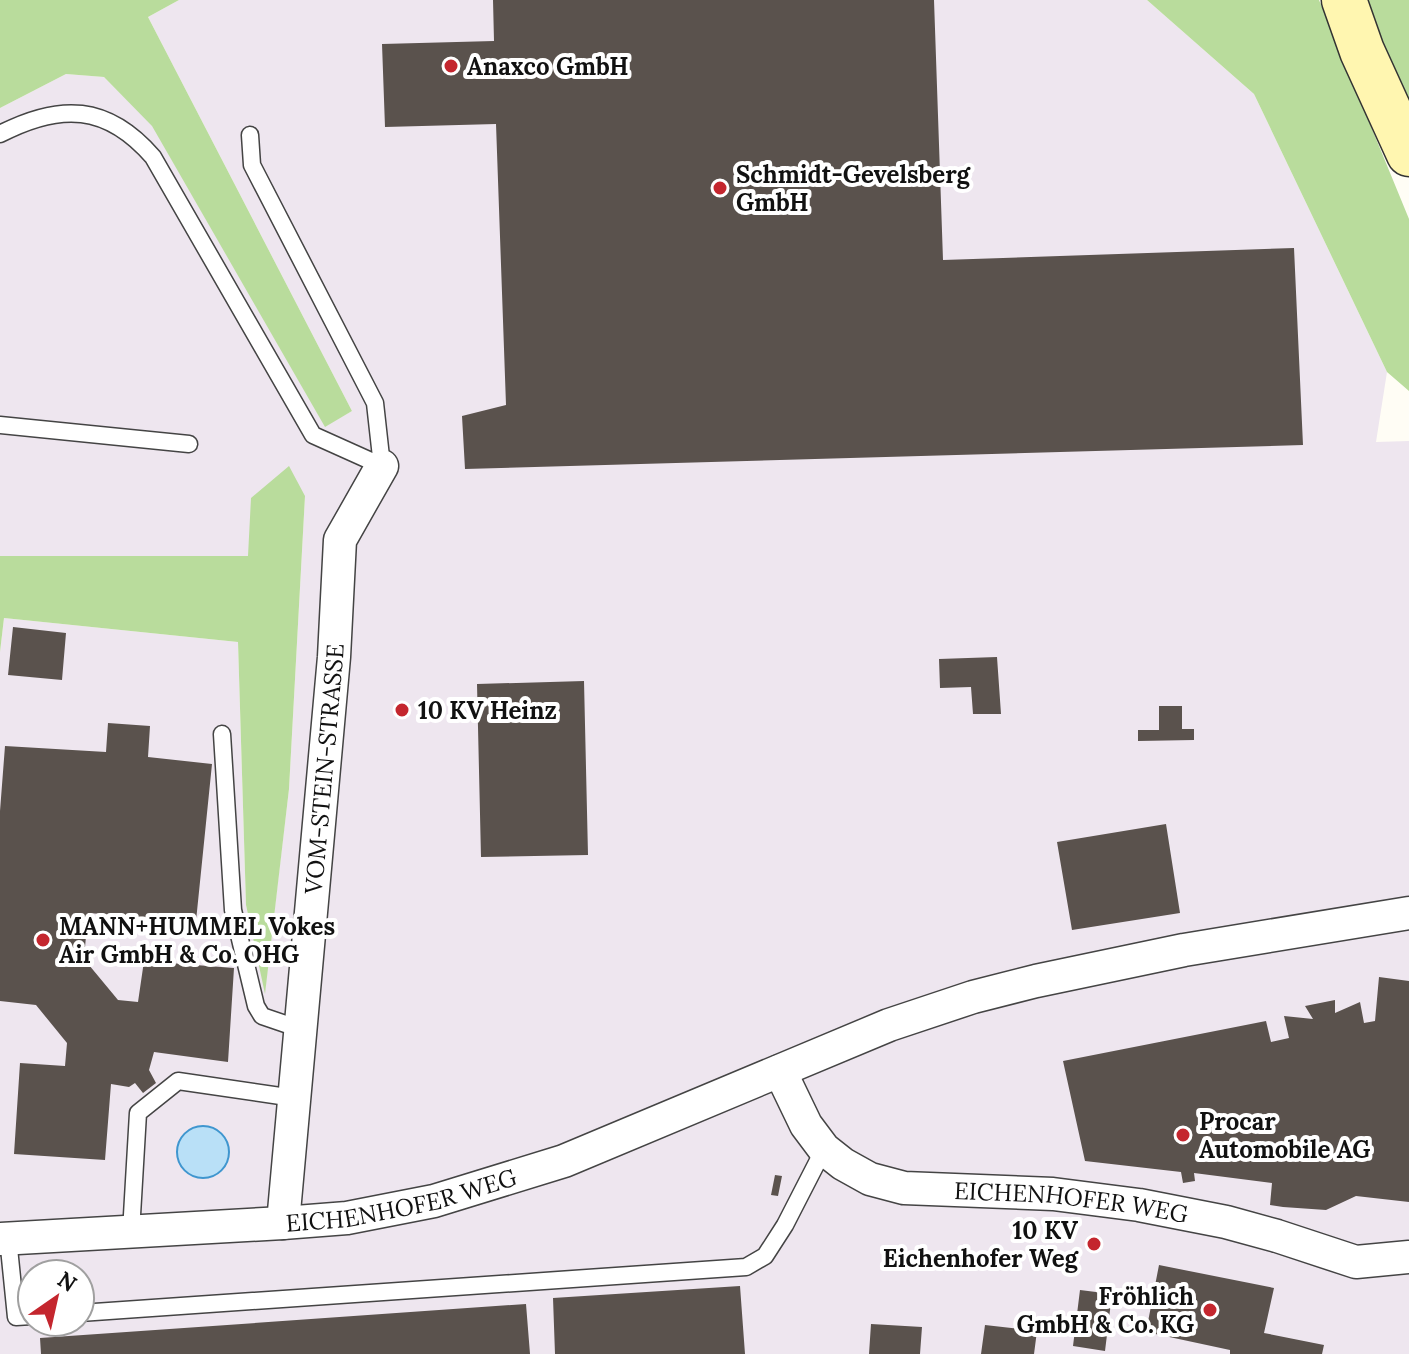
<svg xmlns="http://www.w3.org/2000/svg" width="1409" height="1354" font-family="Lora,serif">
	<style>
		.industrial { fill: #eee6ef; fill-rule: evenodd }
		.forest { fill: #b9dc9c }
		.water { fill: #b9e0f7; stroke: #3f96cf; stroke-width: 2 }
		.building { fill: #5a524d }
		.lines { fill: none; stroke-linecap: round; stroke-linejoin: round }
		.lane-casing { stroke: #444; stroke-width: 19 }
		.street-casing { stroke: #444; stroke-width: 35 }
		.secondary-casing { stroke: #333; stroke-width: 47 }
		.lane { stroke: #fff; stroke-width: 16 }
		.street { stroke: #fff; stroke-width: 32 }
		.secondary { stroke: #fff6b0; stroke-width: 44 }
		.poi-dot { fill: #c4262e; stroke: #fff; stroke-width: 3 }
		.labels { text-anchor: middle; dominant-baseline: central; stroke-width: 8; stroke-linejoin: round; paint-order: stroke }
		.poi-label { font-size: 24px; font-weight: bold; fill: #111; stroke: #fff; text-anchor: start }
		.street-label { font-size: 24px; fill: #111; stroke: #fff }
	</style>
	<rect width="100%" height="100%" fill="#fffdf5"/>
	<path class="industrial" d="M 179,0 L 1147,0 L 1254,94 L 1387,372 L 1376,442 L 1409,441 L 1409,1354 L 0,1354 L 0,652 L 4,618 L 238,642 L 246,905 L 265,990 L 289,789 L 305,496 L 248,556 L 0,556 L 0,108 L 66,74 L 104,77 L 152,125 L 325,426 L 352,411 L 148,17 ZM 32,1274 L 80,1274 L 80,1322 L 32,1322 Z"/>
	<path class="forest" d="M 0,0 L 179,0 L 148,17 L 352,411 L 325,427 L 152,126 L 104,77 L 66,74 L 0,108 Z
		M 1147,0 L 1319,0 L 1409,219 L 1409,391 L 1387,372 L 1254,94 Z
		M 1367,0 L 1409,0 L 1409,100 L 1383,54 Z
		M 289,466 L 305,496 L 289,789 L 265,994 L 246,905 L 238,642 L 4,618 L 0,652 L 0,556 L 248,556 L 251,498 Z"/>
	<path class="water" d="M177 1152a26 26 0 1 1 52 0a26 26 0 1 1-52 0Z"/>
	<path class="building" d="M 493,0 L 934,0 L 943,260 L 1294,248 L 1303,445 L 465,469 L 462,416 L 506,405 L 496,124 L 385,127 L 382,44 L 494,41 Z
		M 13,627 L 66,633 L 62,680 L 8,675 Z
		M 997,657 L 1001,714 L 973,714 L 971,687 L 940,688 L 939,659 Z
		M 584,681 L 588,855 L 481,857 L 477,684 Z
		M 405,703 L 408,717 L 400,718 L 397,704 Z
		M 1159,706 L 1182,706 L 1182,729 L 1194,729 L 1194,740 L 1138,741 L 1138,730 L 1159,730 Z
		M 108,723 L 150,726 L 148,757 L 212,764 L 196,921 L 88,913 L 84,959 L 118,1000 L 138,1002 L 144,961 L 234,968 L 228,1062 L 154,1052 L 149,1070 L 156,1083 L 143,1093 L 135,1083 L 129,1087 L 111,1084 L 105,1160 L 14,1154 L 20,1063 L 65,1066 L 67,1043 L 36,1005 L 0,1001 L 0,811 L 5,746 L 106,752 Z
		M 1166,824 L 1180,913 L 1072,930 L 1057,842 Z
		M 1379,977 L 1409,981 L 1409,1202 L 1356,1196 L 1326,1210 L 1283,1207 L 1270,1205 L 1272,1183 L 1194,1173 L 1195,1181 L 1183,1183 L 1181,1172 L 1085,1161 L 1063,1061 L 1266,1021 L 1271,1042 L 1289,1038 L 1284,1016 L 1313,1019 L 1305,1006 L 1335,1000 L 1335,1013 L 1360,1002 L 1364,1023 L 1375,1021 Z
		M 775,1175 L 782,1176 L 778,1196 L 771,1195 Z
		M 1088,1239 L 1101,1240 L 1100,1249 L 1087,1247 Z
		M 1159,1265 L 1274,1288 L 1264,1333 L 1324,1345 L 1322,1354 L 1230,1354 L 1230,1350 L 1146,1332 Z
		M 740,1286 L 745,1354 L 555,1354 L 553,1298 Z
		M 1080,1290 L 1112,1294 L 1105,1351 L 1073,1346 Z
		M 526,1304 L 530,1354 L 41,1354 L 40,1338 Z
		M 871,1324 L 922,1327 L 920,1354 L 869,1354 Z
		M 985,1325 L 1037,1331 L 1034,1354 L 981,1354 Z"/>
	<g class="lines">
		<defs>
			<path id="lane" d="M 0,134 C 60,103 107,104 153,157 L 313,435 L 382,466
				M 250,135 L 252,165 L 375,403 L 382,466
				M 0,425 L 189,444
				M 222,734 L 233,910 L 256,1006 L 262,1016 L 300,1029
				M 131,1232 L 138,1113 L 178,1081 L 294,1098
				M 8,1238 L 16,1317 L 32,1316
				M 80,1313 L 746,1267 L 765,1256 L 785,1225 L 824,1149"/>
			<g id="street">
				<path id="s1" d="M 780,1071 L 806,1125 L 824,1149 L 843,1164 L 870,1179 L 904,1188 L 1053,1194 L 1139,1205 L 1226,1222 L 1277,1236 L 1356,1262 L 1409,1257"/>
				<path id="s2" d="M 283,1223 L 334,657 L 340,540 L 382,466"/>
				<path id="s3" d="M 0,1239 L 283,1223 L 347,1218 L 434,1201 L 564,1161 L 889,1025 L 973,997 L 1036,981 L 1184,950 L 1409,913"/>
			</g>
			<path id="secondary" d="M 1344,0 L 1362,51 L 1409,154"/>
		</defs>
		<use href="#lane" class="lane-casing"/>
		<use href="#street" class="street-casing"/>
		<use href="#secondary" class="secondary-casing"/>
		<use href="#lane" class="lane"/>
		<use href="#street" class="street"/>
		<use href="#secondary" class="secondary"/>
	</g>
	<g class="poi-dot">
		<circle cx="451" cy="66" r="8"/>
		<circle cx="720" cy="188" r="8"/>
		<circle cx="402" cy="710" r="8"/>
		<circle cx="43" cy="940" r="8"/>
		<circle cx="1183" cy="1135" r="8"/>
		<circle cx="1094" cy="1244" r="8"/>
		<circle cx="1210" cy="1310" r="8"/>
	</g>
	<g class="labels">
		<g class="poi-label">
			<text x="467" y="66">Anaxco GmbH</text>
			<text x="736" y="174">Schmidt-Gevelsberg<tspan x="736" dy="28">GmbH</tspan></text>
			<text x="418" y="710">10 KV Heinz</text>
			<text x="59" y="926">MANN+HUMMEL Vokes<tspan x="59" dy="28">Air GmbH &amp; Co. OHG</tspan></text>
			<text x="1199" y="1121">Procar<tspan x="1199" dy="28">Automobile AG</tspan></text>
			<text x="1078" y="1230" text-anchor="end">10 KV<tspan x="1078" dy="28">Eichenhofer Weg</tspan></text>
			<text x="1194" y="1296" text-anchor="end">Fröhlich<tspan x="1194" dy="28">GmbH &amp; Co. KG</tspan></text>
		</g>
		<g class="street-label">
			<text stroke="none"><textPath href="#s2" startOffset="456">VOM-STEIN-STRASSE</textPath></text>
			<text stroke="none"><textPath href="#s3" startOffset="404">EICHENHOFER WEG</textPath></text>
			<text stroke="none"><textPath href="#s1" startOffset="348">EICHENHOFER WEG</textPath></text>
		</g>
	</g>
	<g transform="translate(56 1298) rotate(34)"><circle r="38" fill="#ffffff" stroke="#a0a0a0" stroke-width="2"/>
	<path d="M0-6L14 30L0 20L-14 30Z" fill="#c4262e"/>
	<text y="-12" font-size="22" font-weight="bold" text-anchor="middle" fill="#111111">N</text>
	</g>
</svg>
